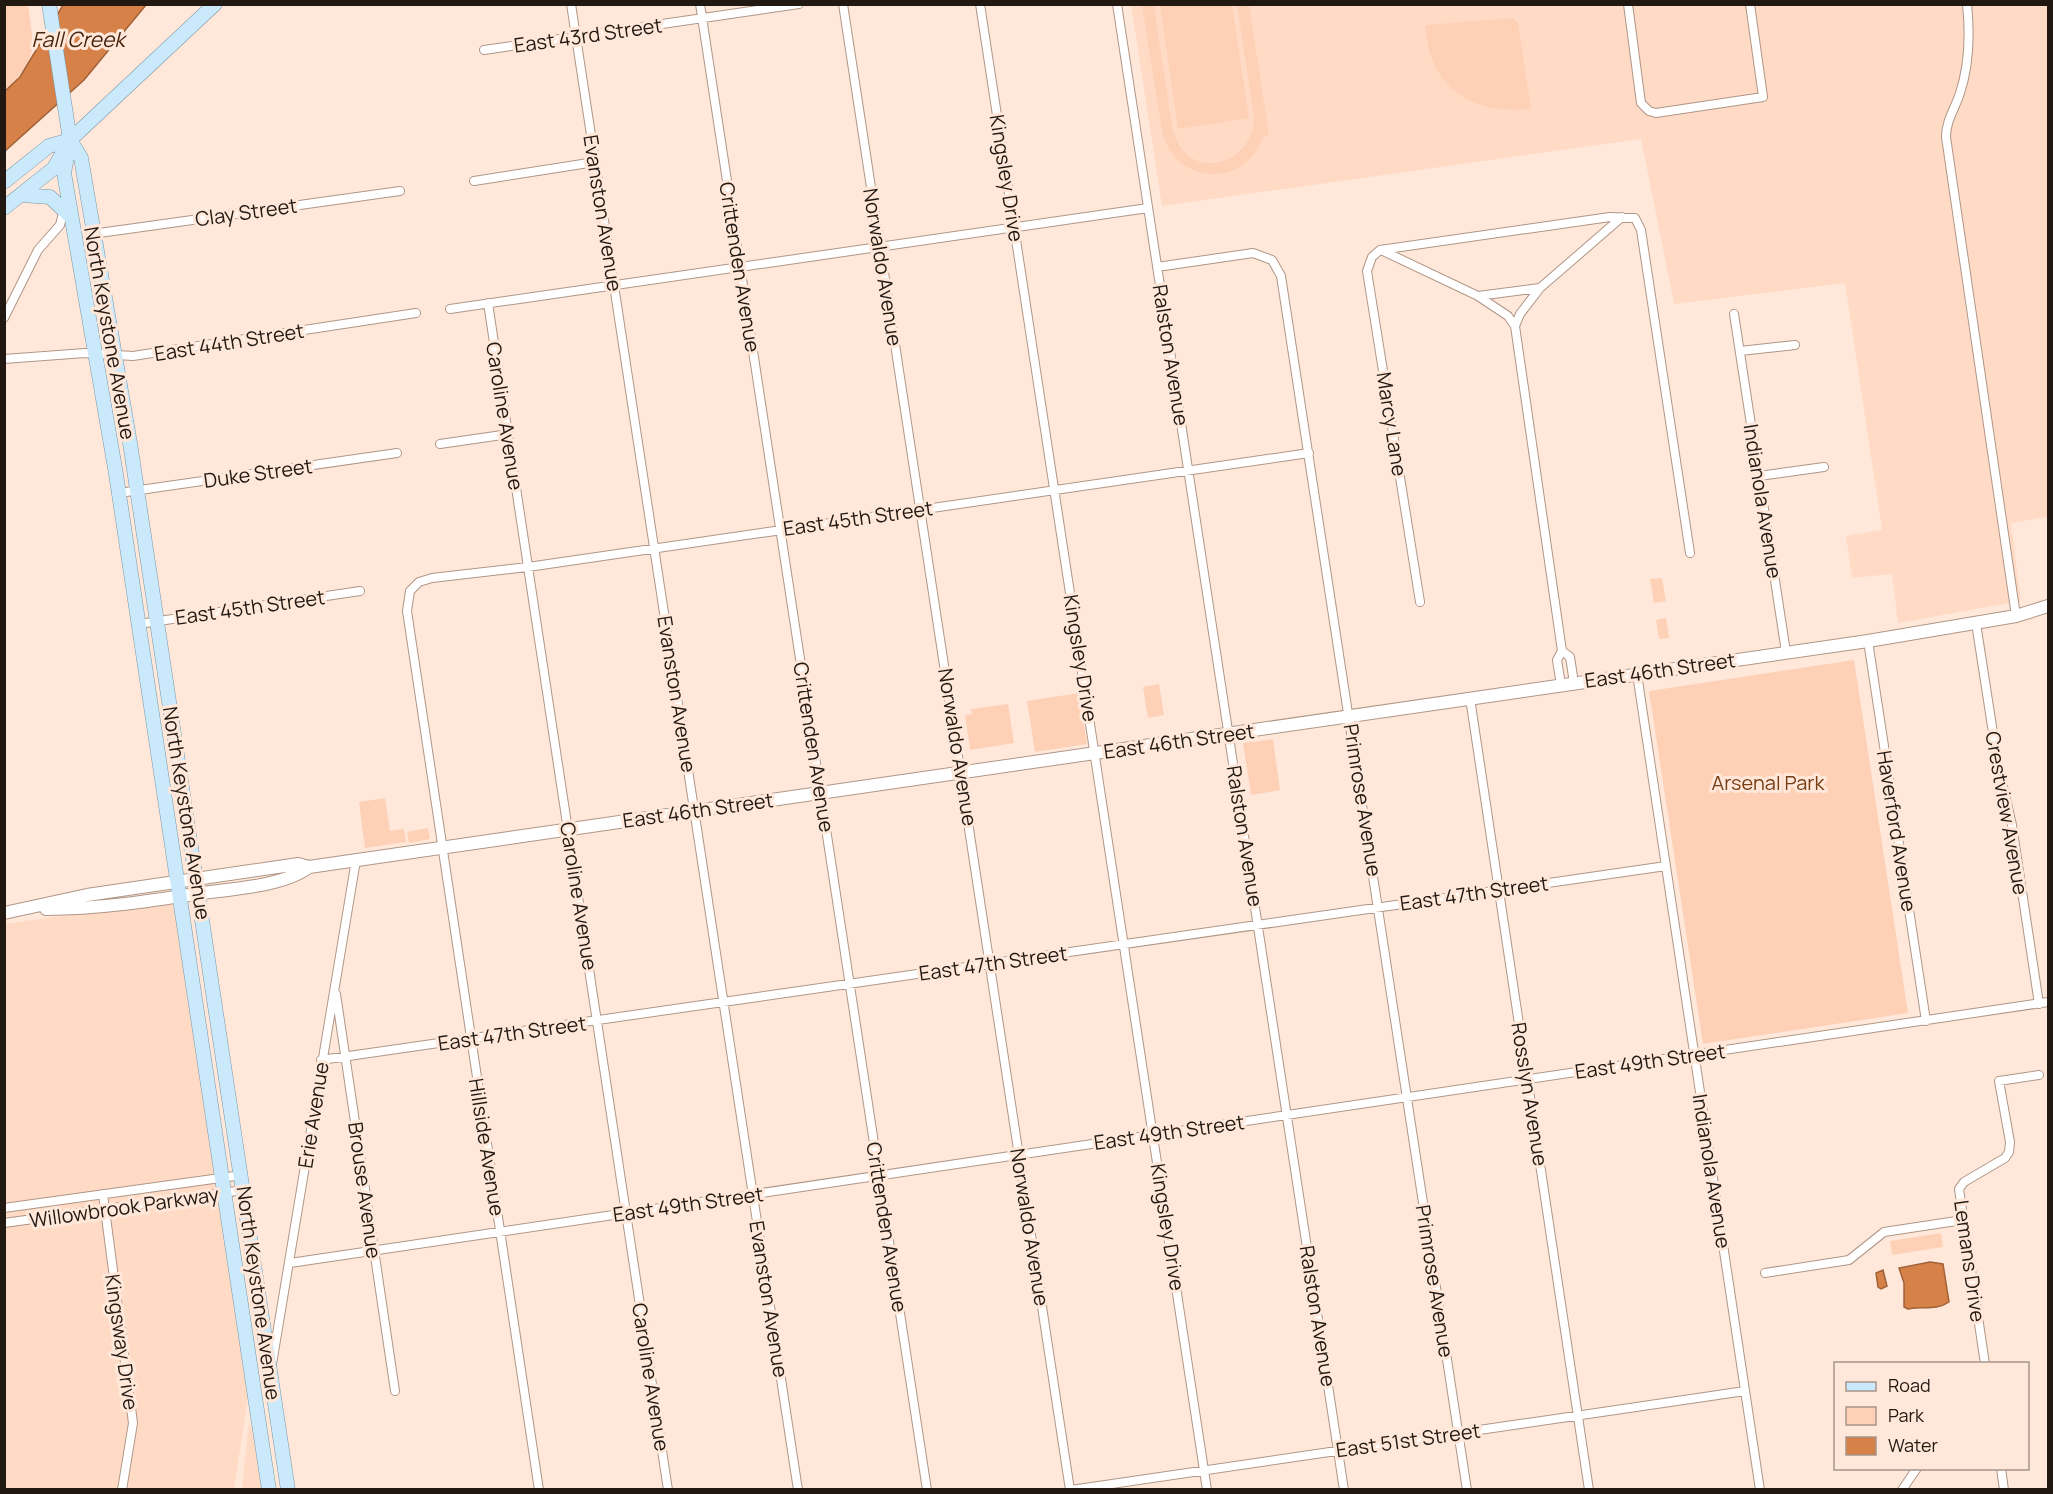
<svg xmlns="http://www.w3.org/2000/svg" width="2053" height="1494" font-family="Manrope,sans-serif">
	<style>
		.built { fill: #ffdbc6 }
		.green { fill: #fed1b7 }
		.water { fill: #d68148; stroke: #a06238; stroke-width: 1.5 }
		.lines { fill: none; stroke-linecap: round; stroke-linejoin: round }
		.street-casing { stroke: #b09686; stroke-width: 10 }
		.secondary-casing { stroke: #b09686; stroke-width: 14 }
		.primary-casing { stroke: #7896a7; stroke-width: 15 }
		.street { stroke: #fff; stroke-width: 8 }
		.secondary { stroke: #fff; stroke-width: 12 }
		.primary { stroke: #cae9fa; stroke-width: 14 }
		.labels { text-anchor: middle; dominant-baseline: central; stroke-width: 6; stroke-linejoin: round; paint-order: stroke }
		.street-label { font-size: 20px; fill: #221812; stroke: #ffe8da }
		.park-label { font-size: 20px; fill: #783f16; stroke: #ffe8da }
		.water-label { font-size: 21px; font-style: italic; fill: #47240c; stroke: #ffe8da }
	</style>
	<rect width="100%" height="100%" fill="#ffe8da"/>
	<path class="built" d="M 1131,5 L 2048,5 L 2048,517 L 2011,523 L 2021,601 L 1898,623 L 1892,574 L 1852,578 L 1846,536 L 1882,530 L 1845,283 L 1674,304 L 1641,139 L 1162,206 Z
		M 159,902 L 169,902 L 177,910 L 248,1398 L 234,1489 L 5,1489 L 4,924 Z
		M 253,1424 L 263,1489 L 242,1490 L 248,1427 Z"/>
	<path class="green" d="M 5,5 L 28,5 C 34,48 39,59 5,91 Z
		M 1142,5 L 1154,5 C 1158,33 1162,62 1167,91 C 1169,105 1170,122 1175,136 C 1191,182 1254,165 1254,117 L 1237,5 L 1249,5 L 1269,135 L 1264,136 C 1245,189 1175,186 1162,131 Z
		M 1160,5 L 1232,5 L 1249,118 L 1178,129 Z
		M 1513,18 L 1518,23 L 1531,109 C 1471,115 1429,88 1425,25 Z
		M 1662,578 L 1666,601 L 1654,603 L 1650,579 Z
		M 1666,618 L 1669,638 L 1659,639 L 1656,620 Z
		M 1854,660 L 1908,1013 L 1703,1044 L 1649,691 Z
		M 1159,684 L 1164,715 L 1148,718 L 1143,687 Z
		M 1079,693 L 1087,744 L 1035,752 L 1027,701 Z
		M 1008,704 L 1014,743 L 970,750 L 965,715 L 972,714 L 971,709 Z
		M 1273,739 L 1280,790 L 1251,795 L 1243,743 Z
		M 385,798 L 390,831 L 404,829 L 406,842 L 365,848 L 359,802 Z
		M 428,828 L 430,839 L 409,843 L 407,832 Z
		M 1941,1233 L 1943,1247 L 1892,1255 L 1890,1241 Z"/>
	<path class="water" d="M 63,5 L 146,5 L 84,80 L 5,151 L 5,91 L 20,77 Z
		M 1930,1262 L 1943,1264 L 1949,1302 C 1936,1311 1923,1306 1908,1309 L 1904,1307 L 1904,1283 L 1899,1268 Z
		M 1883,1270 L 1887,1286 L 1881,1289 L 1878,1287 L 1876,1273 Z"/>
	<g class="lines">
		<defs>
			<path id="street" d="M 571,4 L 798,1490
				M 700,4 L 927,1490
				M 843,4 L 1070,1490
				M 980,4 L 1207,1490
				M 1117,4 L 1344,1490
				M 1628,4 L 1641,103 L 1649,111 L 1656,113 L 1763,97 L 1750,4
				M 1967,4 C 1970,33 1969,66 1960,93 C 1955,109 1946,120 1946,137 L 2016,616
				M 484,50 L 799,4
				M 474,181 L 595,162
				M 92,234 L 400,191
				M 1381,250 L 1478,296
				M 1157,267 L 1253,253 L 1272,260 L 1281,276 L 1467,1490
				M 1540,288 L 1520,314 L 1515,326 L 1508,316 L 1478,296 Z
				M 1540,288 L 1622,217
				M 488,303 L 668,1490
				M 450,309 L 1148,208
				M 1734,314 L 1786,652
				M 4,318 L 38,250 L 60,225 L 64,209
				M 1515,326 L 1562,651
				M 1740,351 L 1795,345
				M 4,359 L 85,353 L 133,356 L 416,313
				M 440,444 L 509,434
				M 1759,476 L 1824,467
				M 119,493 L 397,453
				M 1420,602 L 1367,271 L 1372,257 L 1380,250 L 1610,217 L 1635,218 L 1641,230 L 1690,553
				M 1976,623 L 1998,765 L 2012,825 L 2039,1004
				M 139,624 L 360,591
				M 1868,641 L 1926,1021
				M 1637,674 L 1760,1490
				M 1561,685 L 1557,660 L 1562,651 L 1570,657 L 1574,683
				M 1470,698 L 1589,1490
				M 336,994 L 395,1391
				M 321,1060 L 1666,866
				M 103,1194 L 133,1423 L 122,1490
				M 4,1208 L 242,1175
				M 4,1223 L 244,1190
				M 290,1263 L 2048,1002
				M 1765,1273 L 1849,1260 L 1884,1232 L 1963,1220
				M 272,1364 L 356,860
				M 1985,1364 L 1959,1189 L 1964,1182 L 2005,1158 L 2009,1152 L 2010,1142 L 1999,1081 L 2039,1075
				M 2001,1468 L 2004,1490
				M 539,1490 L 407,611 L 410,591 L 419,582 L 432,578 L 528,567 L 1309,453
				M 1071,1490 L 1745,1391
				M 1902,1490 L 1917,1468"/>
			<path id="secondary" d="M 46,909 C 99,909 150,901 202,893 C 233,889 284,886 309,867
				M 4,913 L 87,895 L 298,864 L 309,867 L 1868,641 L 2016,616 L 2048,606"/>
			<path id="primary" d="M 49,4 L 70,140 L 64,173 L 116,474 L 269,1490
				M 70,140 L 81,158 L 130,443 L 288,1490
				M 4,182 L 49,146 L 70,140
				M 21,195 L 50,197 L 71,217
				M 4,208 L 54,168 L 70,140 L 215,4"/>
		</defs>
		<use href="#street" class="street-casing"/>
		<use href="#secondary" class="secondary-casing"/>
		<use href="#primary" class="primary-casing"/>
		<use href="#street" class="street"/>
		<use href="#secondary" class="secondary"/>
		<use href="#primary" class="primary"/>
	</g>
	<g class="labels">
		<g class="street-label">
			<text transform="translate(588 35) rotate(-8)">East 43rd Street</text>
			<text transform="translate(1007 178) rotate(81)">Kingsley Drive</text>
			<text transform="translate(246 212) rotate(-8)">Clay Street</text>
			<text transform="translate(603 213) rotate(81)">Evanston Avenue</text>
			<text transform="translate(740 267) rotate(81)">Crittenden Avenue</text>
			<text transform="translate(883 267) rotate(81)">Norwaldo Avenue</text>
			<text transform="translate(110 333) rotate(80)">North Keystone Avenue</text>
			<text transform="translate(229 342) rotate(-9)">East 44th Street</text>
			<text transform="translate(1171 355) rotate(81)">Ralston Avenue</text>
			<text transform="translate(505 416) rotate(81)">Caroline Avenue</text>
			<text transform="translate(1392 424) rotate(81)">Marcy Lane</text>
			<text transform="translate(258 473) rotate(-8)">Duke Street</text>
			<text transform="translate(1763 501) rotate(81)">Indianola Avenue</text>
			<text transform="translate(858 518) rotate(-8)">East 45th Street</text>
			<text transform="translate(250 607) rotate(-8)">East 45th Street</text>
			<text transform="translate(1081 658) rotate(81)">Kingsley Drive</text>
			<text transform="translate(1660 670) rotate(-8)">East 46th Street</text>
			<text transform="translate(677 694) rotate(81)">Evanston Avenue</text>
			<text transform="translate(1179 741) rotate(-8)">East 46th Street</text>
			<text transform="translate(814 747) rotate(81)">Crittenden Avenue</text>
			<text transform="translate(958 747) rotate(81)">Norwaldo Avenue</text>
			<text transform="translate(1363 800) rotate(81)">Primrose Avenue</text>
			<text transform="translate(698 810) rotate(-8)">East 46th Street</text>
			<text transform="translate(187 813) rotate(81)">North Keystone Avenue</text>
			<text transform="translate(2007 813) rotate(80)">Crestview Avenue</text>
			<text transform="translate(1897 831) rotate(81)">Haverford Avenue</text>
			<text transform="translate(1245 836) rotate(81)">Ralston Avenue</text>
			<text transform="translate(1474 893) rotate(-8)">East 47th Street</text>
			<text transform="translate(579 896) rotate(81)">Caroline Avenue</text>
			<text transform="translate(993 963) rotate(-8)">East 47th Street</text>
			<text transform="translate(512 1033) rotate(-8)">East 47th Street</text>
			<text transform="translate(1650 1061) rotate(-8)">East 49th Street</text>
			<text transform="translate(1530 1094) rotate(81)">Rosslyn Avenue</text>
			<text transform="translate(313 1115) rotate(-81)">Erie Avenue</text>
			<text transform="translate(1169 1132) rotate(-8)">East 49th Street</text>
			<text transform="translate(487 1147) rotate(81)">Hillside Avenue</text>
			<text transform="translate(1712 1171) rotate(81)">Indianola Avenue</text>
			<text transform="translate(365 1190) rotate(82)">Brouse Avenue</text>
			<text transform="translate(688 1204) rotate(-8)">East 49th Street</text>
			<text transform="translate(124 1207) rotate(-8)">Willowbrook Parkway</text>
			<text transform="translate(887 1227) rotate(81)">Crittenden Avenue</text>
			<text transform="translate(1030 1227) rotate(81)">Norwaldo Avenue</text>
			<text transform="translate(1168 1227) rotate(81)">Kingsley Drive</text>
			<text transform="translate(1970 1261) rotate(82)">Lemans Drive</text>
			<text transform="translate(1435 1281) rotate(81)">Primrose Avenue</text>
			<text transform="translate(259 1293) rotate(82)">North Keystone Avenue</text>
			<text transform="translate(769 1299) rotate(81)">Evanston Avenue</text>
			<text transform="translate(1318 1316) rotate(81)">Ralston Avenue</text>
			<text transform="translate(122 1342) rotate(82)">Kingsway Drive</text>
			<text transform="translate(651 1377) rotate(81)">Caroline Avenue</text>
			<text transform="translate(1408 1440) rotate(-8)">East 51st Street</text>
		</g>
		<g class="park-label">
			<text x="1768" y="782">Arsenal Park</text>
		</g>
		<g class="water-label">
			<text x="78" y="39">Fall Creek</text>
		</g>
	</g>
	<rect width="2053" height="1494" fill="none" stroke="#221812" stroke-width="12"/>
	<rect x="1834" y="1362" width="195" height="108" fill="#ffe8da" stroke="#a7958a" stroke-width="1.5"/>
	<rect x="1846" y="1382" width="30" height="9" fill="#cae9fa" stroke="#a7958a" stroke-width="1.5"/>
	<text x="1888" y="1392" font-size="18" fill="#221812">Road</text>
	<rect x="1846" y="1407" width="30" height="18" fill="#fed1b7" stroke="#a7958a" stroke-width="1.5"/>
	<text x="1888" y="1422" font-size="18" fill="#221812">Park</text>
	<rect x="1846" y="1437" width="30" height="18" fill="#d68148" stroke="#a7958a" stroke-width="1.5"/>
	<text x="1888" y="1452" font-size="18" fill="#221812">Water</text>
</svg>
